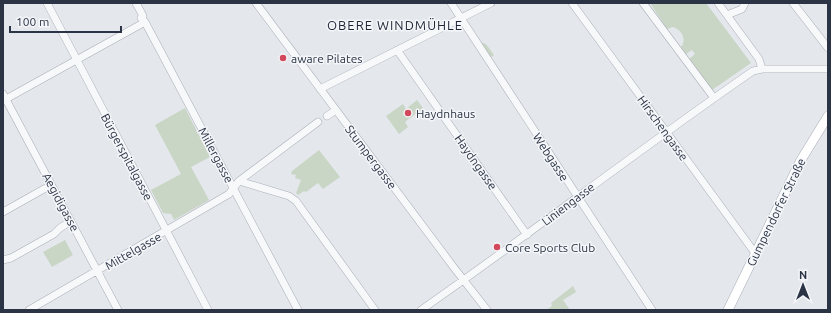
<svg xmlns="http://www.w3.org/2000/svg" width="831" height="313" font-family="Ubuntu,sans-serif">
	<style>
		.green { fill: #c9d6c5 }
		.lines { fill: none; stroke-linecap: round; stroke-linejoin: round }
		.street-casing { stroke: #a9aeb7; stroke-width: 8 }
		.secondary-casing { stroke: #a9aeb7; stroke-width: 10 }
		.street { stroke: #f7f8fa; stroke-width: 7 }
		.secondary { stroke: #fff; stroke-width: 9 }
		.poi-dot { fill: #d1495b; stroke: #f4f6f9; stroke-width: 1.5 }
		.labels { text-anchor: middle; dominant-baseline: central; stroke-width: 3; stroke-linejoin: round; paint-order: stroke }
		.poi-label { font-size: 12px; fill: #2b3445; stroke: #f4f6f9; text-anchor: start }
		.street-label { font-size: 12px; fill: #2b3445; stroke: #f4f6f9 }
		.neighbourhood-label { font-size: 13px; letter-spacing: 1px; fill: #1d2536; stroke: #f4f6f9 }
	</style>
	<rect width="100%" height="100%" fill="#e4e7ec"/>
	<path class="green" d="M 650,3 L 706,3 L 751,63 L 712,90 L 689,59 L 695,54 L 692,50 L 686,54 L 681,47 C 687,40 682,30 673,27 L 667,29 Z
		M 480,42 L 486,44 L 494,55 L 490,58 Z
		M 417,100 L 423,108 L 405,122 L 408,127 L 399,134 L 386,116 L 403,104 L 406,109 Z
		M 185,108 L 210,157 L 191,167 L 209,200 L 174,220 L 171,214 L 163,213 L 151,190 L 181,174 L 155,125 Z
		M 319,150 L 340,177 L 323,189 L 318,183 L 306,192 L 304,191 L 298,195 L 296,193 L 301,180 L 295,178 L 296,175 L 291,174 L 292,171 Z
		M 65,240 L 73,255 L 52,267 L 43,252 Z
		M 573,286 L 576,292 L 563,300 L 570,310 L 546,310 L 552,306 L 551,303 Z"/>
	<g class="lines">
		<defs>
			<path id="street" d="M 47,3 L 208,310
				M 136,3 L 143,16 L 141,18 L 145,22 L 298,310
				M 256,3 L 455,269 L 487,310
				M 451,3 L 652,310
				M 572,3 L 755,253
				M 643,3 L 714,98
				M 718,3 L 759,59 L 762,69
				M 793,3 L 828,48
				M 727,15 L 742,9 L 745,3
				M 397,50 L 527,235
				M 320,89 L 491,3
				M 3,94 L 118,310
				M 6,99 L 145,22
				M 327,116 L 336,110
				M 239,181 L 289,196 L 296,201 L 375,310
				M 3,212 L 51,185
				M 3,260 L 11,258 L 54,234 L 60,228 L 71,221
				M 29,310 L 229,194 L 239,181 L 318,122
				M 421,310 C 533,232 641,148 753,71 L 762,69 L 828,69"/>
			<path id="secondary" d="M 728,310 L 801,160 L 828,116"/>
		</defs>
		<use href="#street" class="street-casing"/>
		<use href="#secondary" class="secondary-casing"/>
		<use href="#street" class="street"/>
		<use href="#secondary" class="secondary"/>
	</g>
	<g class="poi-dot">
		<circle cx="283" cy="58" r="4"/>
		<circle cx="408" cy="113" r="4"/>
		<circle cx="497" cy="247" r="4"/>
	</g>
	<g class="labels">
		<g class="poi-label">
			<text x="291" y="58">aware Pilates</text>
			<text x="416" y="113">Haydnhaus</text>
			<text x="505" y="247">Core Sports Club</text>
		</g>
		<g class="street-label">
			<text transform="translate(663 128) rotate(54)">Hirschengasse</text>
			<text transform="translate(216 155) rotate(62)">Millergasse</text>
			<text transform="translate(127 157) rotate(62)">Bürgerspitalgasse</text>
			<text transform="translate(371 157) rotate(53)">Stumpergasse</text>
			<text transform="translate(551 157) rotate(57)">Webgasse</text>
			<text transform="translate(476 162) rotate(55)">Haydngasse</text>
			<text transform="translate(61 202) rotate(62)">Aegidigasse</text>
			<text transform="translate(568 204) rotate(-37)">Liniengasse</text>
			<text transform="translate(776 212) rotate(-64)">Gumpendorfer Straße</text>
			<text transform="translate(133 251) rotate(-30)">Mittelgasse</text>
		</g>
		<g class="neighbourhood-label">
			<text x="395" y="25">OBERE WINDMÜHLE</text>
		</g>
	</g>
	<rect width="831" height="313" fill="none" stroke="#2b3445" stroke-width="8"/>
	<g transform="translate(803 285)" stroke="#f4f6f9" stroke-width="3" paint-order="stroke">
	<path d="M0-3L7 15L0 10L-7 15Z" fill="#2b3445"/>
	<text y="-6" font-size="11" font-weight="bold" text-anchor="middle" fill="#2b3445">N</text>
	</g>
	<path d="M10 26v6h111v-6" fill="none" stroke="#2b3445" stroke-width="2"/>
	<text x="16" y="26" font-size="12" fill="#2b3445" stroke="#f4f6f9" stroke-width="3" paint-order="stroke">100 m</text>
</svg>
